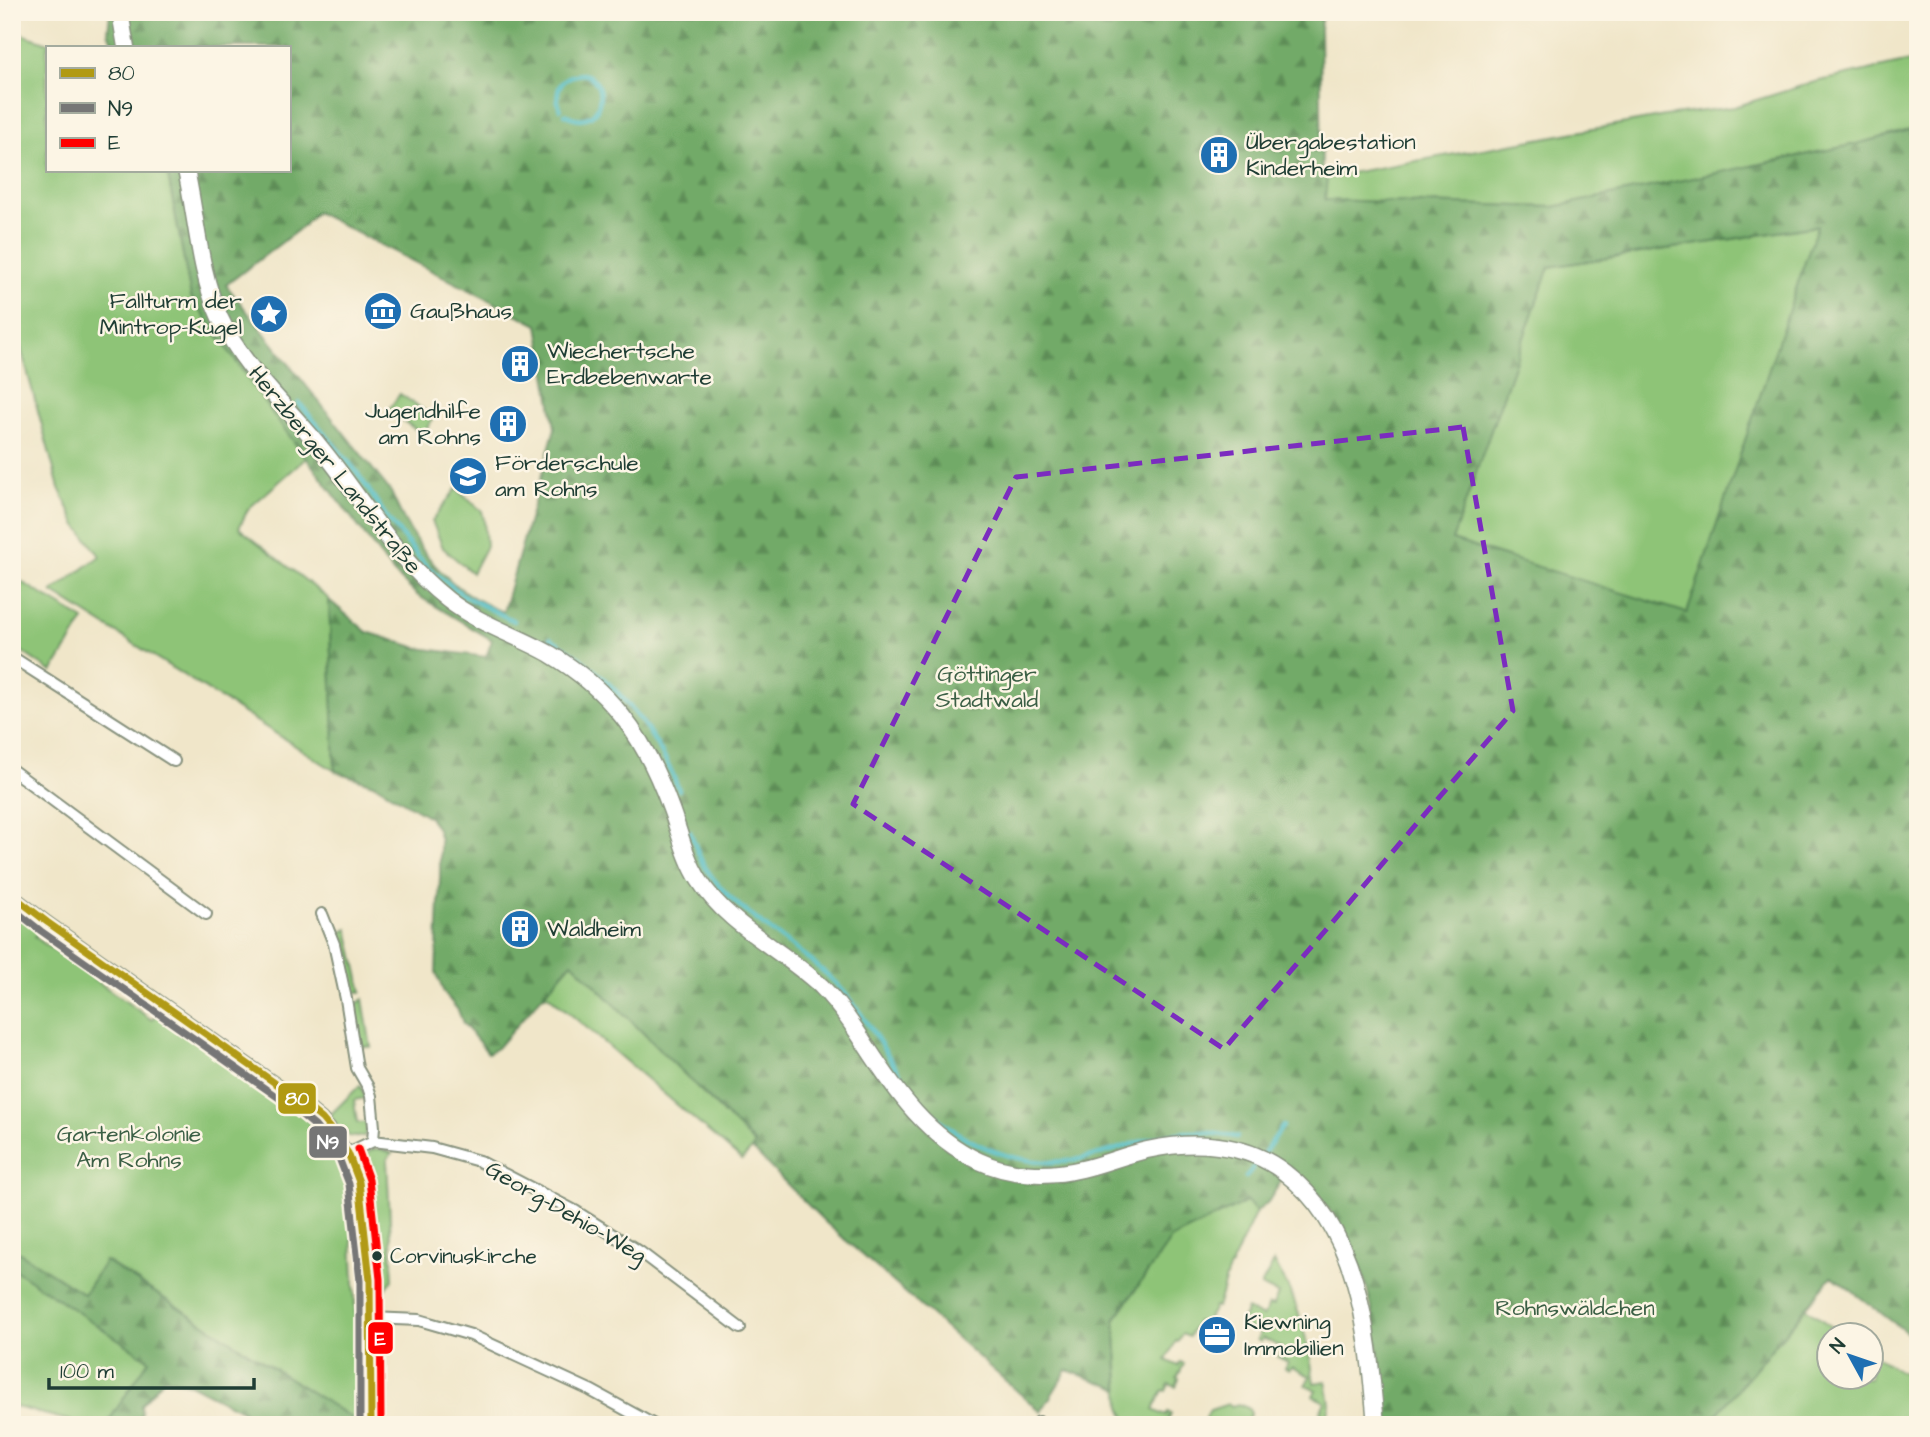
<svg xmlns="http://www.w3.org/2000/svg" width="1930" height="1437" font-family="'Architects Daughter',sans-serif">
	<style>
		.green { fill: #8ec477; stroke: #568056; stroke-width: 2 }
		.forest { fill: url(#forest-firs); stroke: #48744e; stroke-width: 2; fill-rule: evenodd }
		.lines { fill: none; stroke-linecap: round; stroke-linejoin: round }
		.stream { stroke: #4dbcc4; stroke-width: 4.5 }
		.street-casing { stroke: #88927e; stroke-width: 14 }
		.secondary-casing { stroke: #88927e; stroke-width: 19 }
		.street { stroke: #fff; stroke-width: 10 }
		.secondary { stroke: #fff; stroke-width: 16 }
		.bus-1-casing { stroke: #fcf5e5; stroke-width: 12 }
		.bus-2-casing { stroke: #fcf5e5; stroke-width: 12 }
		.bus-3-casing { stroke: #fcf5e5; stroke-width: 12 }
		.bus-1 { stroke: #b19a12; stroke-width: 7 }
		.bus-2 { stroke: #767676; stroke-width: 7 }
		.bus-3 { stroke: #f00; stroke-width: 7 }
		.marked { fill: none; stroke: #7b2cbf; stroke-width: 5; stroke-dasharray: 14 9; stroke-linejoin: round }
		.bus-dot { fill: #1f3d34; stroke: #fcf5e5; stroke-width: 2.5 }
		.labels { text-anchor: middle; dominant-baseline: central; stroke-width: 5; stroke-linejoin: round; paint-order: stroke }
		.bus-label { font-size: 21px; fill: #1f3d34; stroke: #fcf5e5; text-anchor: start }
		.poi-label { font-size: 23px; fill: #1f3d34; stroke: #fcf5e5; text-anchor: start }
		.street-label { font-size: 23px; fill: #1f3d34; stroke: #fcf5e5 }
		.park-label { font-size: 23px; fill: #3b5f45; stroke: #fcf5e5 }
		.line-badge { stroke: #fcf5e5; stroke-width: 2.5 }
		.badge-label { font-size: 19px; text-anchor: middle; font-weight: bold; fill: #fff }
	</style>
	<defs>
		<pattern id="forest-firs" width="22" height="20" patternUnits="userSpaceOnUse" patternTransform="scale(1.75)"><rect width="22" height="20" fill="#72aa68"/><path d="M5 1l3.5 6h-7zM16 11l3.5 6h-7z" fill="#5d8c56"/></pattern>
	</defs>
	<rect width="100%" height="100%" fill="#fcf5e5"/>
	<filter id="ink" filterUnits="userSpaceOnUse"><feTurbulence type="fractalNoise" baseFrequency=".0143" numOctaves="2"/><feDisplacementMap in="SourceGraphic" scale="14" xChannelSelector="R" yChannelSelector="G"/><feConvolveMatrix kernelMatrix="1 2 1 2 8 2 1 2 1" color-interpolation-filters="sRGB"/></filter>
	<filter id="wash" filterUnits="userSpaceOnUse"><feTurbulence type="fractalNoise" baseFrequency=".00686" numOctaves="4" result="noise"/><feDisplacementMap in="SourceGraphic" scale="28" xChannelSelector="R" yChannelSelector="G"/><feGaussianBlur stdDeviation="1.57" result="paint"/><feColorMatrix in="noise" values="0 0 0 0 0 0 0 0 0 0 0 0 0 0 0 0 0 1.4 0 .05"/><feComposite in="paint" operator="in"/></filter>
	<g filter="url(#wash)">
		<rect width="100%" height="100%" fill="#f0e6c9"/>
		<path class="green" d="M 12,31 L 61,47 L 47,47 L 47,170 L 167,170 L 191,297 L 306,458 L 248,509 L 239,528 L 329,599 L 335,771 L 52,592 L 100,556 L 76,524 L 59,488 L 17,334 L 12,325 Z
			M 1914,60 L 1918,60 L 1918,128 L 1852,145 L 1553,207 L 1324,200 L 1327,177 L 1665,116 L 1734,107 L 1811,83 Z
			M 1818,226 L 1687,614 L 1452,540 L 1549,267 Z
			M 400,394 L 434,417 L 423,434 L 388,411 Z
			M 456,489 L 482,511 L 484,520 L 486,546 L 472,573 L 443,548 L 432,521 Z
			M 12,576 L 84,620 L 52,672 L 12,645 Z
			M 12,907 L 40,928 L 35,937 L 152,1020 L 159,1012 C 195,1039 233,1064 269,1091 C 284,1103 302,1113 315,1128 C 331,1146 342,1167 350,1189 L 357,1351 L 358,1422 L 106,1261 L 84,1294 L 12,1248 Z
			M 348,929 L 362,992 L 351,992 L 339,934 Z
			M 572,962 L 755,1145 L 742,1160 L 548,995 L 542,997 Z
			M 363,999 L 371,1047 L 360,1046 L 353,1007 Z
			M 360,1085 L 366,1098 L 354,1100 L 357,1123 L 368,1122 L 369,1128 L 364,1136 C 345,1141 340,1129 328,1117 Z
			M 373,1149 L 380,1149 L 392,1153 L 387,1160 L 393,1280 L 382,1292 L 382,1253 L 375,1253 L 374,1224 L 368,1187 L 361,1166 L 363,1156 Z
			M 1248,1201 L 1256,1212 L 1227,1274 L 1217,1308 L 1214,1307 L 1205,1324 L 1197,1321 L 1189,1337 L 1182,1334 L 1178,1342 L 1176,1341 L 1166,1360 L 1178,1366 L 1181,1362 L 1184,1364 L 1177,1378 L 1179,1379 L 1176,1387 L 1169,1384 L 1166,1391 L 1163,1390 L 1153,1410 L 1166,1416 L 1168,1412 L 1171,1414 L 1168,1421 L 1174,1425 L 1129,1425 L 1121,1407 L 1115,1319 L 1172,1238 Z
			M 1274,1262 C 1298,1299 1309,1340 1314,1383 L 1326,1381 L 1330,1404 L 1326,1425 L 1317,1425 L 1322,1414 L 1320,1412 L 1325,1402 L 1313,1396 L 1316,1390 L 1306,1385 L 1310,1376 L 1292,1367 L 1289,1370 L 1285,1368 L 1288,1362 L 1278,1357 L 1282,1348 L 1263,1338 L 1261,1342 L 1257,1340 L 1260,1333 L 1240,1324 L 1247,1309 L 1263,1317 L 1269,1305 L 1273,1306 L 1278,1294 L 1261,1286 Z
			M 12,1268 L 150,1360 L 106,1425 L 75,1425 L 71,1421 L 12,1406 Z
			M 1806,1308 L 1842,1335 L 1828,1336 L 1828,1378 L 1870,1378 L 1871,1354 L 1918,1382 L 1918,1416 L 1911,1425 L 1708,1425 Z
			M 1228,1404 L 1232,1406 L 1238,1404 L 1248,1408 L 1251,1413 L 1245,1425 L 1191,1425 L 1192,1421 L 1206,1423 L 1205,1418 L 1210,1410 Z"/>
		<path class="forest" d="M 110,12 L 1322,12 L 1320,29 L 1322,175 L 1327,177 L 1325,200 L 1553,207 L 1852,145 L 1918,128 L 1918,1341 L 1832,1276 L 1708,1425 L 1385,1425 C 1379,1354 1377,1276 1334,1216 C 1321,1199 1304,1183 1290,1167 L 1268,1202 L 1256,1212 L 1247,1201 L 1172,1238 L 1115,1318 L 1119,1389 L 1067,1370 L 1041,1412 L 825,1222 L 752,1149 L 755,1144 L 572,962 L 497,1048 L 488,1053 L 463,1023 L 458,1010 L 444,993 L 436,972 L 440,878 L 440,840 L 437,829 L 429,817 L 376,785 L 335,771 L 329,600 L 367,632 L 418,648 L 486,657 L 492,640 L 417,595 L 393,572 L 272,413 L 191,297 L 167,170 L 289,170 L 289,47 L 114,47 L 108,32 ZM 316,212 L 538,325 L 555,428 L 503,612 C 446,590 414,547 391,492 L 226,285 L 302,227 ZM 1817,226 L 1687,613 L 1452,540 L 1549,267 Z
			M 12,1248 L 84,1294 L 105,1261 L 358,1422 L 358,1425 L 261,1425 L 239,1409 L 190,1384 L 164,1378 L 141,1405 L 142,1425 L 106,1425 L 149,1360 L 12,1268 Z"/>
		<g class="lines">
			<path class="stream" d="M 560,109 C 555,96 557,81 572,76 C 611,62 609,138 565,114
				M 299,403 L 356,471 L 388,519 L 427,567 L 464,596 L 514,621
				M 550,638 C 610,675 653,724 679,790
				M 690,832 C 695,843 698,856 705,867 C 736,917 803,945 843,991 C 877,1029 896,1080 934,1115 C 960,1139 999,1157 1034,1161 C 1085,1168 1130,1139 1179,1133 C 1199,1130 1218,1134 1237,1137
				M 1264,1153 L 1283,1126
				M 1246,1177 L 1256,1164"/>
		</g>
	</g>
	<g filter="url(#ink)">
		<g class="lines">
			<defs>
				<path id="street" d="M 12,657 L 174,761
					M 12,770 L 206,914
					M 12,895 L 47,922 L 299,1100 L 322,1119 L 332,1131 L 348,1153 L 359,1182 L 370,1280 L 371,1425
					M 322,914 L 334,944 L 346,999 L 357,1068 L 368,1087 L 371,1096 L 374,1127 L 373,1141
					M 348,1153 L 373,1141 L 432,1148 L 479,1161 L 575,1211 L 640,1252 L 740,1328
					M 371,1318 L 419,1320 L 471,1335 L 590,1390 L 654,1425
					M 1037,1425 L 1039,1422"/>
				<path id="secondary" d="M 120,12 L 126,47
					M 186,170 C 197,220 199,272 220,318 C 243,368 286,405 320,447 C 362,498 395,559 448,600 C 479,624 516,635 550,654 C 577,670 603,692 622,716 C 644,743 659,776 671,809 C 680,833 685,858 699,880 C 728,926 782,949 821,986 C 839,1004 853,1025 867,1047 C 897,1093 928,1137 979,1161 C 1011,1176 1049,1177 1082,1169 C 1104,1164 1125,1155 1147,1150 C 1193,1140 1245,1142 1284,1172 C 1362,1231 1368,1336 1376,1425"/>
			</defs>
			<use href="#street" class="street-casing"/>
			<use href="#secondary" class="secondary-casing"/>
			<use href="#street" class="street"/>
			<use href="#secondary" class="secondary"/>
			<defs>
				<path id="bus-1" d="M 12,895 L 47,922 L 299,1100 L 322,1119 L 332,1131 L 348,1153 L 359,1182 L 370,1280 L 371,1425"/>
				<path id="bus-2" d="M 12,908 L 41,931 L 293,1108 L 315,1126 L 324,1137 L 339,1158 L 349,1184 L 360,1281 L 360,1425"/>
				<path id="bus-3" d="M 358,1149 L 369,1180 L 380,1279 L 381,1425"/>
			</defs>
			<use href="#bus-1" class="bus-1-casing"/>
			<use href="#bus-2" class="bus-2-casing"/>
			<use href="#bus-3" class="bus-3-casing"/>
			<use href="#bus-1" class="bus-1"/>
			<use href="#bus-2" class="bus-2"/>
			<use href="#bus-3" class="bus-3"/>
		</g>
	</g>
	<path class="marked" d="M 1463,427 L 1513,711 L 1224,1049 L 853,804 L 1016,477 Z"/>
	<defs>
		<symbol id="building-disc" viewBox="-11 -11 22 22"><circle r="9.5" fill="#1f6fb2" stroke="#fcf5e5"/><path d="M-4-6H4V6H1V3H-1V6H-4ZM-2.5-4.3h1.7v1.8h-1.7ZM.8-4.3h1.7v1.8H.8ZM-2.5-1h1.7V.8h-1.7ZM.8-1h1.7V.8H.8Z" fill="#fff"/></symbol>
		<symbol id="museum-disc" viewBox="-11 -11 22 22"><circle r="9.5" fill="#1f6fb2" stroke="#fcf5e5"/><path d="M0-6L6-3V-2H-6V-3ZM-5-1h2V3h-2ZM-1-1h2V3h-2ZM3-1h2V3H3ZM-6 4H6V6H-6Z" fill="#fff"/></symbol>
		<symbol id="sight-disc" viewBox="-11 -11 22 22"><circle r="9.5" fill="#1f6fb2" stroke="#fcf5e5"/><path d="M0-6L1.8-2.2L6-1.7L2.9 1.2L3.7 5.4L0 3.3L-3.7 5.4L-2.9 1.2L-6-1.7L-1.8-2.2Z" fill="#fff"/></symbol>
		<symbol id="school-disc" viewBox="-11 -11 22 22"><circle r="9.5" fill="#1f6fb2" stroke="#fcf5e5"/><path d="M0-5L7-2L0 1L-7-2ZM-4 1L0 2.5L4 1V4Q0 6-4 4Z" fill="#fff"/></symbol>
		<symbol id="office-disc" viewBox="-11 -11 22 22"><circle r="9.5" fill="#1f6fb2" stroke="#fcf5e5"/><path d="M-6-3h4V-5.5h4V-3h4V5H-6ZM-1-4.5V-3h2v-1.5ZM-6 0V1H6V0Z" fill="#fff"/></symbol>
	</defs>
	<g fill-rule="evenodd">
		<use href="#building-disc" x="1197" y="133" width="44" height="44"/>
		<use href="#museum-disc" x="361" y="289" width="44" height="44"/>
		<use href="#sight-disc" x="247" y="292" width="44" height="44"/>
		<use href="#building-disc" x="498" y="342" width="44" height="44"/>
		<use href="#building-disc" x="486" y="402" width="44" height="44"/>
		<use href="#school-disc" x="446" y="454" width="44" height="44"/>
		<use href="#building-disc" x="498" y="907" width="44" height="44"/>
		<use href="#office-disc" x="1195" y="1313" width="44" height="44"/>
	</g>
	<circle class="bus-dot" cx="377" cy="1256" r="6"/>
	<g class="labels">
		<g class="bus-label">
			<text x="390" y="1256">Corvinuskirche</text>
		</g>
		<g class="poi-label">
			<text x="1246" y="142">Übergabestation<tspan x="1246" dy="26">Kinderheim</tspan></text>
			<text x="242" y="301" text-anchor="end">Fallturm der<tspan x="242" dy="26">Mintrop-Kugel</tspan></text>
			<text x="410" y="311">Gaußhaus</text>
			<text x="547" y="351">Wiechertsche<tspan x="547" dy="26">Erdbebenwarte</tspan></text>
			<text x="481" y="411" text-anchor="end">Jugendhilfe<tspan x="481" dy="26">am Rohns</tspan></text>
			<text x="495" y="463">Förderschule<tspan x="495" dy="26">am Rohns</tspan></text>
			<text x="547" y="929">Waldheim</text>
			<text x="1244" y="1322">Kiewning<tspan x="1244" dy="26">Immobilien</tspan></text>
		</g>
		<g class="street-label">
			<text transform="translate(335 470) rotate(51)">Herzberger Landstraße</text>
			<text transform="translate(566 1212) rotate(30)">Georg-Dehio-Weg</text>
		</g>
		<g class="park-label">
			<text x="987" y="674">Göttinger<tspan x="987" dy="26">Stadtwald</tspan></text>
			<text x="129" y="1134">Gartenkolonie<tspan x="129" dy="26">Am Rohns</tspan></text>
			<text x="1575" y="1308">Rohnswäldchen</text>
		</g>
	</g>
	<g class="line-badge">
		<rect x="277" y="1082" width="40" height="33" rx="7" fill="#b19a12"/>
		<rect x="308" y="1125" width="40" height="34" rx="7" fill="#767676"/>
		<rect x="367" y="1321" width="27" height="34" rx="7" fill="#f00"/>
	</g>
	<g class="badge-label">
		<text x="297" y="1105">80</text>
		<text x="328" y="1149">N9</text>
		<text x="380" y="1345">E</text>
	</g>
	<rect width="1930" height="1437" fill="none" stroke="#fcf5e5" stroke-width="42"/>
	<rect x="46" y="46" width="245" height="126" fill="#fcf5e5" stroke="#a4ab9e" stroke-width="2"/>
	<rect x="60" y="68" width="35" height="10" fill="#b19a12" stroke="#a4ab9e" stroke-width="2"/>
	<text x="108" y="80" font-size="21" fill="#1f3d34">80</text>
	<rect x="60" y="103" width="35" height="10" fill="#767676" stroke="#a4ab9e" stroke-width="2"/>
	<text x="108" y="116" font-size="21" fill="#1f3d34">N9</text>
	<rect x="60" y="138" width="35" height="10" fill="#ff0000" stroke="#a4ab9e" stroke-width="2"/>
	<text x="108" y="150" font-size="21" fill="#1f3d34">E</text>
	<g transform="translate(1850 1356) rotate(310)"><circle r="33" fill="#fcf5e5" stroke="#a4ab9e" stroke-width="2"/>
	<path d="M0-5L12 26L0 18L-12 26Z" fill="#1f6fb2"/>
	<text y="-10" font-size="19" font-weight="bold" text-anchor="middle" fill="#1f3d34">N</text>
	</g>
	<path d="M49 1378v10h205v-10" fill="none" stroke="#1f3d34" stroke-width="3.5"/>
	<text x="60" y="1378" font-size="21" fill="#1f3d34" stroke="#fcf5e5" stroke-width="5" paint-order="stroke">100 m</text>
</svg>
